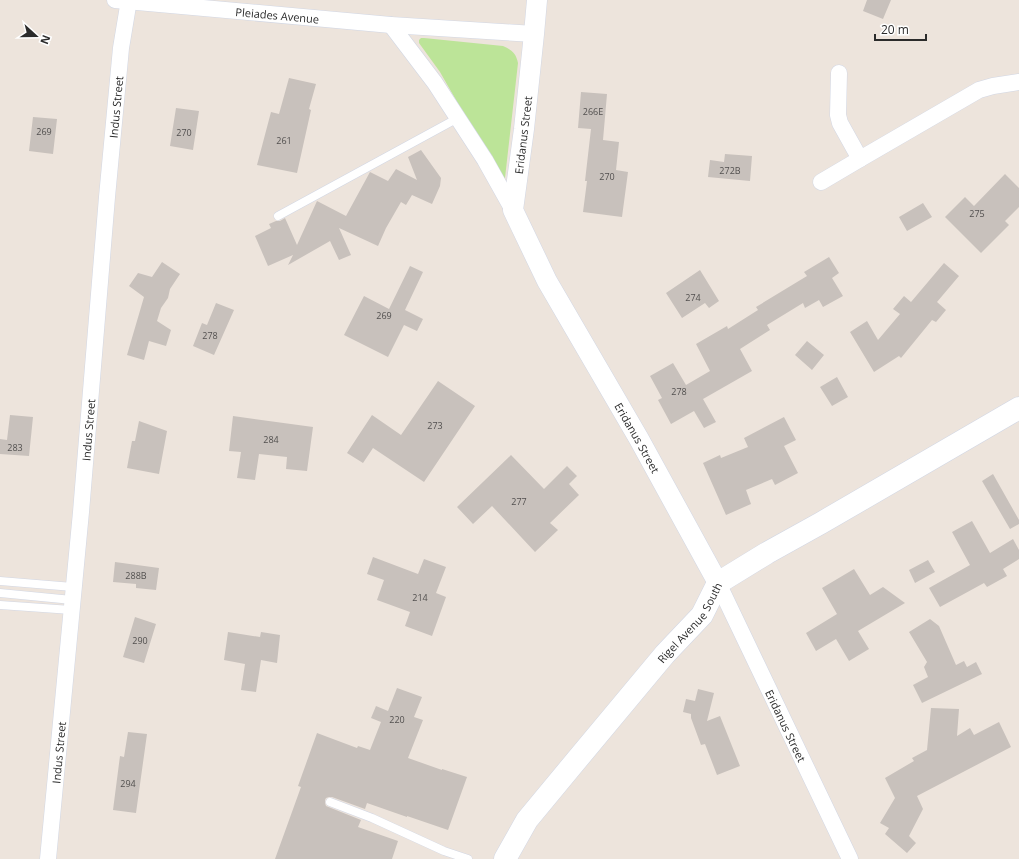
<svg xmlns="http://www.w3.org/2000/svg" width="1019" height="859" font-family="'Open Sans',sans-serif">
	<style>
		.grass { fill: #bce498 }
		.building { fill: #c8c1bc }
		.lines { fill: none; stroke-linecap: round; stroke-linejoin: round }
		.service-casing { stroke: #d2d7e4; stroke-width: 9 }
		.minor-casing { stroke: #d2d7e4; stroke-width: 17 }
		.tertiary-casing { stroke: #d2d7e4; stroke-width: 21 }
		.secondary-casing { stroke: #d2d7e4; stroke-width: 23 }
		.service { stroke: #fff; stroke-width: 8 }
		.minor { stroke: #fff; stroke-width: 16 }
		.tertiary { stroke: #fff; stroke-width: 20 }
		.secondary { stroke: #fff; stroke-width: 22 }
		.labels { text-anchor: middle; dominant-baseline: central; stroke-width: 3; stroke-linejoin: round; paint-order: stroke }
		.number-label { font-size: 9px; fill: #52504f }
		.street-label { font-size: 11px; fill: #2b2b2b; stroke: #fff }
	</style>
	<rect width="100%" height="100%" fill="#ede4dc"/>
	<path class="grass" d="M 421,38 L 424,38 L 503,46 C 512,50 516,53 518,63 L 505,178 L 501,179 L 440,72 L 419,43 L 419,40 Z"/>
	<path class="building" d="M 867,0 L 891,0 L 883,19 L 863,11 Z
		M 289,78 L 316,84 L 309,109 L 311,110 L 297,173 L 257,165 L 271,112 L 279,114 Z
		M 581,92 L 607,94 L 603,140 L 619,142 L 616,170 L 628,172 L 622,217 L 583,212 L 587,181 L 585,181 L 591,129 L 578,128 Z
		M 176,108 L 199,111 L 193,150 L 170,146 Z
		M 33,117 L 57,119 L 53,154 L 29,151 Z
		M 421,150 L 441,178 L 440,186 L 432,204 L 412,195 L 406,205 L 401,202 L 386,228 L 378,246 L 339,228 L 351,255 L 339,260 L 330,241 L 288,265 L 293,255 L 268,266 L 255,236 L 271,228 L 269,224 L 276,221 L 280,221 L 285,218 L 297,245 L 317,201 L 346,216 L 370,172 L 388,181 L 396,169 L 417,180 L 408,157 Z
		M 725,154 L 752,156 L 750,181 L 708,177 L 710,160 L 724,162 Z
		M 1005,174 L 1019,188 L 1019,207 L 1005,221 L 1009,225 L 981,253 L 945,217 L 965,197 L 974,206 Z
		M 923,203 L 932,217 L 907,231 L 899,217 Z
		M 829,257 L 839,273 L 832,278 L 843,296 L 823,307 L 819,300 L 805,308 L 803,303 L 767,325 L 770,330 L 740,349 L 752,371 L 703,399 L 716,422 L 704,428 L 694,411 L 671,424 L 658,400 L 662,398 L 650,376 L 673,363 L 686,385 L 710,371 L 696,344 L 727,326 L 728,329 L 758,310 L 756,307 L 807,276 L 804,272 Z
		M 162,262 L 180,274 L 170,289 L 168,298 L 161,308 L 157,321 L 171,330 L 166,346 L 149,341 L 144,360 L 127,355 L 144,297 L 129,286 L 138,273 L 152,277 Z
		M 944,263 L 959,276 L 937,302 L 946,310 L 936,322 L 932,320 L 901,358 L 899,356 L 874,372 L 850,332 L 867,321 L 878,340 L 900,314 L 893,309 L 904,296 L 911,302 Z
		M 410,266 L 423,272 L 405,310 L 423,319 L 417,331 L 404,325 L 388,357 L 344,335 L 364,296 L 389,309 Z
		M 700,270 L 719,301 L 709,308 L 705,303 L 682,318 L 666,293 Z
		M 216,303 L 234,310 L 214,355 L 193,346 L 202,323 L 207,325 Z
		M 807,341 L 824,355 L 812,370 L 795,355 Z
		M 837,377 L 848,397 L 832,406 L 820,387 Z
		M 438,381 L 475,406 L 424,482 L 373,448 L 363,463 L 347,453 L 372,415 L 401,435 Z
		M 10,415 L 33,417 L 29,456 L 0,454 L 0,439 L 7,440 Z
		M 233,416 L 313,427 L 307,471 L 286,469 L 287,457 L 259,454 L 255,480 L 237,478 L 241,452 L 229,451 Z
		M 784,417 L 796,440 L 784,446 L 798,473 L 775,485 L 772,479 L 746,490 L 751,504 L 726,515 L 703,463 L 720,455 L 721,458 L 748,447 L 744,438 Z
		M 139,421 L 167,431 L 159,474 L 127,468 L 132,441 L 135,441 Z
		M 511,455 L 544,489 L 567,466 L 577,476 L 569,484 L 579,495 L 550,523 L 558,530 L 535,552 L 492,506 L 473,524 L 457,507 Z
		M 993,474 L 1019,520 L 1019,524 L 1010,529 L 982,481 Z
		M 972,521 L 990,553 L 1013,539 L 1019,550 L 1019,559 L 1003,569 L 1007,576 L 987,587 L 984,583 L 940,607 L 929,588 L 970,565 L 952,532 Z
		M 373,557 L 418,574 L 424,559 L 446,567 L 436,593 L 446,597 L 432,636 L 405,626 L 410,612 L 377,600 L 384,580 L 367,574 Z
		M 928,560 L 935,572 L 915,583 L 909,570 Z
		M 115,562 L 159,568 L 156,590 L 136,588 L 136,584 L 113,582 Z
		M 854,569 L 870,595 L 883,587 L 905,603 L 858,631 L 869,649 L 849,661 L 836,639 L 816,651 L 806,633 L 837,614 L 822,588 Z
		M 135,617 L 156,624 L 144,663 L 123,657 Z
		M 930,619 L 939,626 L 956,665 L 964,661 L 967,667 L 976,662 L 982,674 L 922,703 L 913,685 L 928,677 L 924,667 L 927,662 L 909,632 Z
		M 228,632 L 260,637 L 261,632 L 280,635 L 277,663 L 261,660 L 256,692 L 241,690 L 245,664 L 224,660 Z
		M 397,688 L 422,697 L 414,717 L 423,720 L 408,758 L 442,770 L 442,769 L 467,777 L 448,830 L 407,816 L 407,817 L 367,803 L 365,809 L 332,797 L 329,797 L 326,798 L 325,800 L 325,803 L 326,806 L 361,820 L 358,827 L 398,841 L 392,859 L 275,859 L 301,787 L 298,786 L 317,733 L 357,748 L 358,746 L 370,750 L 381,722 L 371,718 L 376,706 L 388,711 Z
		M 698,689 L 714,693 L 707,721 L 720,716 L 740,766 L 717,775 L 705,744 L 701,745 L 691,718 L 691,714 L 683,712 L 686,699 L 695,701 Z
		M 931,708 L 959,709 L 957,736 L 970,728 L 974,735 L 999,722 L 1011,747 L 917,796 L 923,809 L 909,836 L 916,843 L 907,853 L 885,834 L 889,828 L 880,823 L 895,798 L 885,778 L 914,761 L 912,758 L 927,750 Z
		M 128,732 L 147,734 L 136,813 L 113,810 L 120,756 L 124,757 Z"/>
	<g class="lines">
		<defs>
			<path id="service" d="M 278,216 L 458,118
				M 0,581 L 73,587
				M 0,593 L 72,600
				M 0,605 L 71,610
				M 330,802 L 372,818 L 444,851 L 468,859"/>
			<g id="minor">
				<path id="s1" d="M 115,0 L 391,25 L 534,34"/>
				<path d="M 391,25 L 435,83 L 485,160 L 513,210"/>
				<path d="M 839,73 L 838,115 L 840,123 L 860,159 L 979,90 L 993,86 L 1019,82"/>
				<path d="M 821,182 L 860,159"/>
				<path id="s2" d="M 718,583 L 850,859"/>
				<path id="s3" d="M 48,859 L 81,512 L 107,197 L 121,48 L 129,0"/>
			</g>
			<g id="tertiary">
				<path id="s4" d="M 537,0 L 534,34 L 524,129 L 513,210 L 547,281 L 639,439 L 718,583"/>
			</g>
			<g id="secondary">
				<path id="s5" d="M 505,859 L 527,820 L 575,762 L 665,654 L 702,615 L 718,583 L 767,553 L 821,523 L 1019,408"/>
			</g>
		</defs>
		<use href="#service" class="service-casing"/>
		<use href="#minor" class="minor-casing"/>
		<use href="#tertiary" class="tertiary-casing"/>
		<use href="#secondary" class="secondary-casing"/>
		<use href="#service" class="service"/>
		<use href="#minor" class="minor"/>
		<use href="#tertiary" class="tertiary"/>
		<use href="#secondary" class="secondary"/>
	</g>
	<g class="labels">
		<g class="number-label">
			<text x="593" y="111">266E</text>
			<text x="44" y="131">269</text>
			<text x="184" y="132">270</text>
			<text x="284" y="140">261</text>
			<text x="730" y="170">272B</text>
			<text x="607" y="176">270</text>
			<text x="977" y="213">275</text>
			<text x="693" y="297">274</text>
			<text x="384" y="315">269</text>
			<text x="210" y="335">278</text>
			<text x="679" y="391">278</text>
			<text x="435" y="425">273</text>
			<text x="271" y="439">284</text>
			<text x="15" y="447">283</text>
			<text x="519" y="501">277</text>
			<text x="136" y="575">288B</text>
			<text x="420" y="597">214</text>
			<text x="140" y="640">290</text>
			<text x="397" y="719">220</text>
			<text x="128" y="783">294</text>
		</g>
		<g class="street-label">
			<text stroke="none"><textPath href="#s1" startOffset="163">Pleiades Avenue</textPath></text>
			<text stroke="none"><textPath href="#s3" startOffset="755">Indus Street</textPath></text>
			<text transform="translate(523 135) rotate(-83)">Eridanus Street</text>
			<text stroke="none"><textPath href="#s3" startOffset="431">Indus Street</textPath></text>
			<text stroke="none"><textPath href="#s4" startOffset="471">Eridanus Street</textPath></text>
			<text stroke="none"><textPath href="#s5" startOffset="301">Rigel Avenue South</textPath></text>
			<text stroke="none"><textPath href="#s2" startOffset="158">Eridanus Street</textPath></text>
			<text stroke="none"><textPath href="#s3" startOffset="107">Indus Street</textPath></text>
		</g>
	</g>
	<g transform="translate(36 36) rotate(111)" stroke="#ffffff" stroke-width="3" paint-order="stroke">
	<path d="M0-3L7 15L0 10L-7 15Z" fill="#2b2b2b"/>
	<text y="-6" font-size="11" font-weight="bold" text-anchor="middle" fill="#2b2b2b">N</text>
	</g>
	<path d="M875 34v6h51v-6" fill="none" stroke="#2b2b2b" stroke-width="2"/>
	<text x="881" y="34" font-size="12" fill="#2b2b2b" stroke="#ffffff" stroke-width="3" paint-order="stroke">20 m</text>
</svg>
